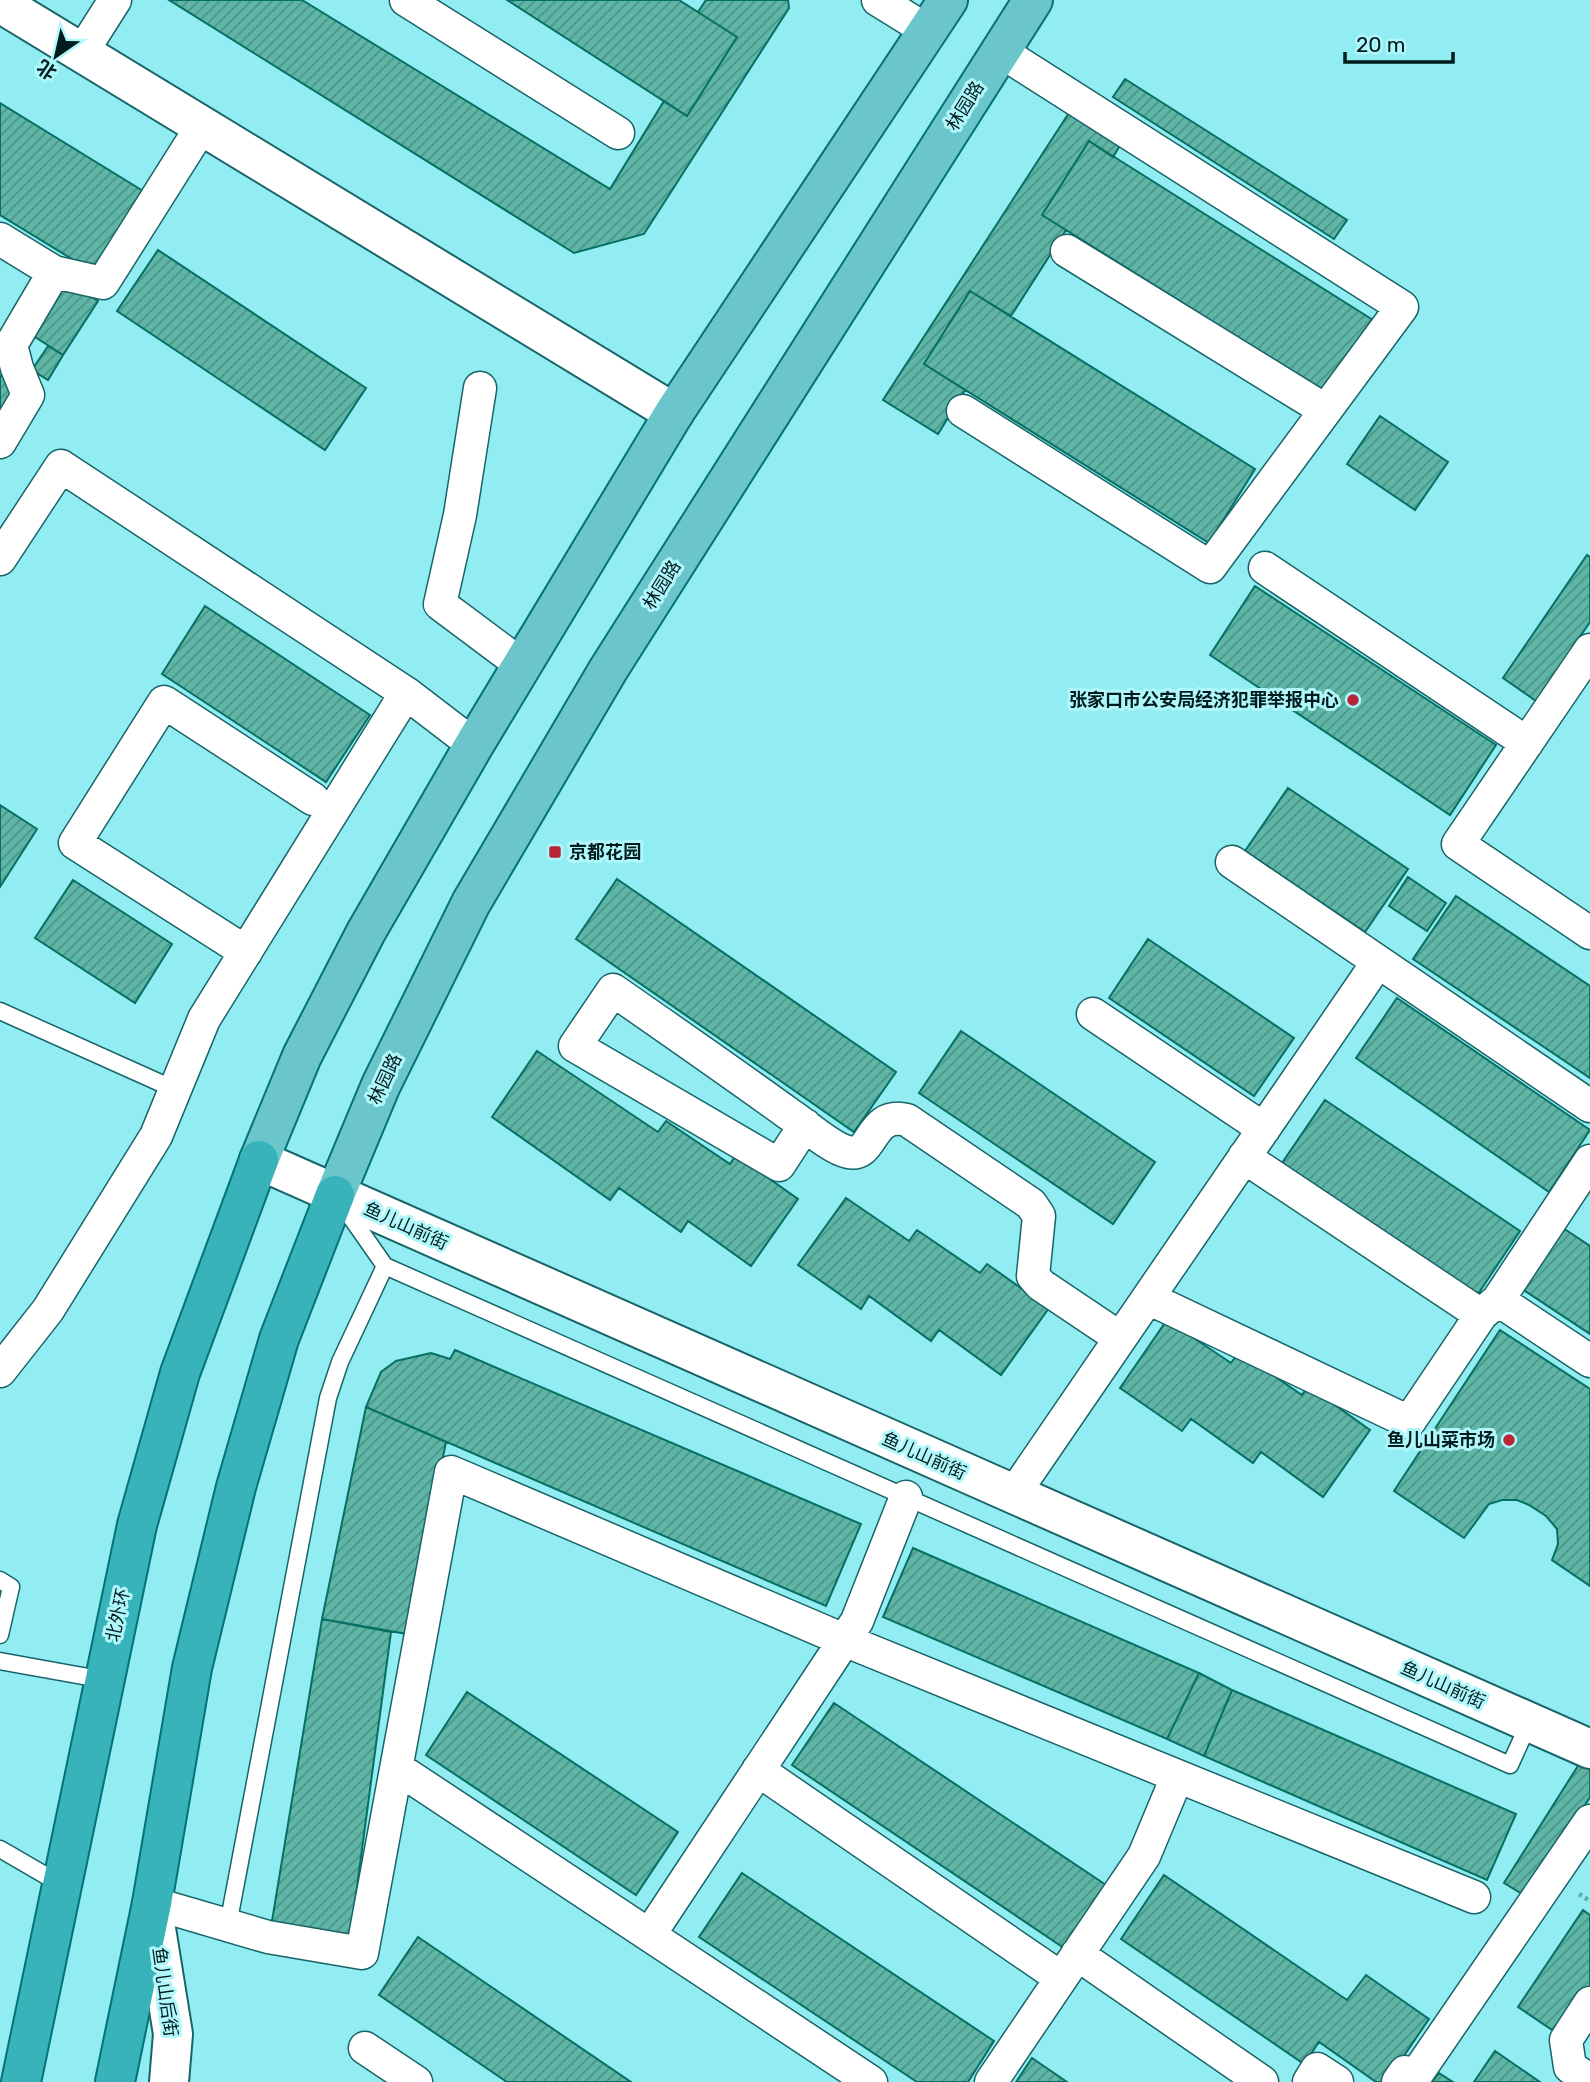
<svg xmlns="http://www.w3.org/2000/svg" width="1590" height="2082" font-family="Rubik,'Noto Sans SC',sans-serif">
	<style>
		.building { fill: url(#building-hatch); stroke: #057063; stroke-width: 2 }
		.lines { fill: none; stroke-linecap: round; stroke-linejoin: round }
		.service-casing { stroke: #196468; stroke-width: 19 }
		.minor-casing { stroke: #196468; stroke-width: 35 }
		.tertiary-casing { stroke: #196468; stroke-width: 42 }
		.primary-casing { stroke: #047277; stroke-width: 42 }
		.trunk-casing { stroke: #047277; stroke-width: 42 }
		.path { stroke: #63aaae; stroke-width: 4.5; stroke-dasharray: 3.5 3.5; stroke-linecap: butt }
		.service { stroke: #fff; stroke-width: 16 }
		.minor { stroke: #fff; stroke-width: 32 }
		.tertiary { stroke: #fff; stroke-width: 38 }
		.primary { stroke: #6ac6cb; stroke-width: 38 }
		.trunk { stroke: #38b3ba; stroke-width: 38 }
		.poi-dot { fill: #b72536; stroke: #b0f7fb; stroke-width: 2.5 }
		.labels { text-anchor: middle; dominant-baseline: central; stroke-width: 6; stroke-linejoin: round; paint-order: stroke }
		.street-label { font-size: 18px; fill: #001c1d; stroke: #b0f7fb }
		.poi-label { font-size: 18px; font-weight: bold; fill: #001c1d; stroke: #b0f7fb; text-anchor: end }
	</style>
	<defs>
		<pattern id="building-hatch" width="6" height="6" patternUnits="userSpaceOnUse" patternTransform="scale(1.75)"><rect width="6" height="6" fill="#5fb6a6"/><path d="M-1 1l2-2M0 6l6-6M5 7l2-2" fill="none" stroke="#4c9387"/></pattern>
	</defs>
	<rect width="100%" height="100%" fill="#92edf2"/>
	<path class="building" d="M 169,0 L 302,0 L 610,189 L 664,101 L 687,116 L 737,37 L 698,12 L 706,0 L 788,0 L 789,8 L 644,234 L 574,253 Z
		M 507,0 L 679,0 L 737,37 L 687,116 Z
		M 1125,79 L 1347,220 L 1334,239 L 1113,97 Z
		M 0,103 L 148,194 L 98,275 L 0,215 Z
		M 1074,105 L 1125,137 L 1113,157 L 1089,141 L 1042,215 L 1066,230 L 1011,316 L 970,291 L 924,364 L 965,390 L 938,434 L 883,400 Z
		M 1089,141 L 1373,320 L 1327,393 L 1042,215 Z
		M 158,250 L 366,388 L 325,450 L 117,311 Z
		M 66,281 L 98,301 L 63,355 L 32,335 Z
		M 970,291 L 1255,469 L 1209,543 L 924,364 Z
		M 48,346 L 63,355 L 48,380 L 32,370 Z
		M 0,375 L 19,387 L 0,417 Z
		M 1380,416 L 1448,462 L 1415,510 L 1347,464 Z
		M 1587,555 L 1590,557 L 1590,622 L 1536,701 L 1503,678 Z
		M 1255,586 L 1496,745 L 1450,815 L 1210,655 Z
		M 205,606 L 370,715 L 326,782 L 162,674 Z
		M 1288,788 L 1408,869 L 1365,932 L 1245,851 Z
		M 0,805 L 37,829 L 0,887 Z
		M 1408,877 L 1446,903 L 1427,931 L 1389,906 Z
		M 617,879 L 896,1072 L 854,1132 L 576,939 Z
		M 73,880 L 172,944 L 135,1003 L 35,938 Z
		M 1456,896 L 1590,986 L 1590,1078 L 1413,959 Z
		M 1148,939 L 1294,1038 L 1254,1096 L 1109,998 Z
		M 1397,998 L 1590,1130 L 1549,1192 L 1356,1058 Z
		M 961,1031 L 1155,1162 L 1113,1224 L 919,1093 Z
		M 537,1051 L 658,1132 L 666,1121 L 730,1164 L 736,1155 L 798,1199 L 751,1266 L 688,1221 L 681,1232 L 619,1188 L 610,1200 L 492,1117 Z
		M 1325,1100 L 1520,1231 L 1478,1294 L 1282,1163 Z
		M 846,1198 L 909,1241 L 917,1230 L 980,1273 L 987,1264 L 1049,1308 L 1001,1375 L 939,1330 L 931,1341 L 869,1296 L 861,1309 L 798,1265 Z
		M 1563,1228 L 1590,1246 L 1590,1334 L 1522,1289 Z
		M 1167,1320 L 1231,1363 L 1239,1352 L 1302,1395 L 1308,1386 L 1370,1430 L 1323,1497 L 1261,1452 L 1253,1463 L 1191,1419 L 1182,1431 L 1120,1388 Z
		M 1500,1330 L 1590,1389 L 1590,1586 L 1552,1560 L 1558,1544 L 1557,1529 L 1546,1516 L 1529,1505 L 1517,1500 L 1502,1500 L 1489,1504 L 1464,1538 L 1394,1491 Z
		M 455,1350 L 861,1524 L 826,1606 L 366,1407 L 381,1372 L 396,1361 L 431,1353 L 450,1359 Z
		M 366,1407 L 446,1442 L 407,1634 L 322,1619 Z
		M 913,1548 L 1199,1673 L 1167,1739 L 883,1617 Z
		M 322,1619 L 391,1632 L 349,1947 L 270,1933 Z
		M 1199,1673 L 1232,1690 L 1204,1756 L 1167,1739 Z
		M 1232,1690 L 1516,1814 L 1487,1880 L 1204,1756 Z
		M 467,1692 L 678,1832 L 636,1895 L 426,1755 Z
		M 834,1703 L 1109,1887 L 1067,1950 L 792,1765 Z
		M 1581,1761 L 1590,1766 L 1590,1797 L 1527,1897 L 1504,1883 Z
		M 742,1873 L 994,2041 L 968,2082 L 917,2082 L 699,1937 Z
		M 1164,1875 L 1347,2000 L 1366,1975 L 1429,2019 L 1386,2082 L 1376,2082 L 1319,2042 L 1304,2064 L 1121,1939 Z
		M 1583,1910 L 1590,1915 L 1590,1987 L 1558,2034 L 1518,2007 Z
		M 418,1937 L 631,2082 L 507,2082 L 379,1995 Z
		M 1495,2051 L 1540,2082 L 1474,2082 Z
		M 1032,2058 L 1067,2082 L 1016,2082 Z
		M 1439,2073 L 1453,2082 L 1432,2082 Z"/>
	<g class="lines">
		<defs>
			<path id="service" d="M 0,1011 L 176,1090
				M 385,1266 L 1510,1765 L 1529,1723
				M 0,1580 L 11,1587 L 0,1635
				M 0,1661 L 105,1680
				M 0,1849 L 62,1885
				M 228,1925 L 328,1398 L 340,1362 L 385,1266 L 343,1206"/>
			<path id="minor" d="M 406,0 L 618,133
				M 878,0 L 928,31
				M 82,52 L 115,0
				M 0,239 L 54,272 L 11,345 L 17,368 L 28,395 L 0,442
				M 1067,251 L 1325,410
				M 54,272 L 103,283 L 202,126
				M 480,388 L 460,515 L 440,604 L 523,666
				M 963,411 L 1210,567 L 1402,307 L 1000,51
				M 0,559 L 61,466 L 406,693
				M 1265,568 L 1527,743
				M 1590,650 L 1458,844 L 1590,933
				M 1232,862 L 1590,1106
				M 246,952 L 75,843 L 164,702 L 313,799
				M 1093,1014 L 1264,1129
				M 805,1125 L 779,1165 L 575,1046 L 613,990 C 672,1031 731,1072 789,1114 C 805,1124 830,1148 848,1152 C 875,1158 868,1111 907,1120 L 1031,1204 L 1039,1216 L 1033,1276 L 1041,1285 L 1120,1338
				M 1148,1298 L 1409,1422 L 1481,1315 L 1244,1157
				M 1498,1300 L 1590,1161
				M 1482,1314 L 1498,1300 L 1590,1361
				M 0,1371 L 48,1310 L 156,1136 L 204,1019 L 406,693 L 474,745
				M 1013,1495 L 1378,962
				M 397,1768 L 871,2082
				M 758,1770 L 1061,1978
				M 152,1903 L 268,1937 L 362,1953 L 451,1472 L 844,1640 L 1474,1897
				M 650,1934 L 857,1621 L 906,1497
				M 1077,1954 L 1262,2082
				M 1590,2003 L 1566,2040 L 1570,2067 L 1590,2080
				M 365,2048 L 416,2082
				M 991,2082 L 1144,1856 L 1177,1777
				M 1309,2082 L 1317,2069 L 1337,2082
				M 1398,2082 L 1405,2072 L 1414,2078 L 1590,1821"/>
			<path id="tertiary" d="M 0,3 L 674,413
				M 259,1160 L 1590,1749
				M 152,1904 L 173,2034 L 169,2082"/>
			<path id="primary" d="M 259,1160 L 302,1056 L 366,932 L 474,745 L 674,413 L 948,0
				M 335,1195 L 381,1085 L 471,903 L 608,670 L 1033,0"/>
			<path id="trunk" d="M 21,2082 L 137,1525 L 180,1373 L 259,1160
				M 115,2082 L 152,1903 L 192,1668 L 236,1487 L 279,1339 L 335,1195"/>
		</defs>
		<use href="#service" class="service-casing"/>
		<use href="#minor" class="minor-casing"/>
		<use href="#tertiary" class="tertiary-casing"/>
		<use href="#primary" class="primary-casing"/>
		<use href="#trunk" class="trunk-casing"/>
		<path class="path" d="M 1579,1894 L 1590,1901"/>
		<use href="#service" class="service"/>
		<use href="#minor" class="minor"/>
		<use href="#tertiary" class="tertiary"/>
		<use href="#primary" class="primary"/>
		<use href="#trunk" class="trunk"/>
	</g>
	<g class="poi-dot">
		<circle cx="1353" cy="700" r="7"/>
		<rect x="548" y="845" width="14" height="14" rx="3.5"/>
		<circle cx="1509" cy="1440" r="7"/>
	</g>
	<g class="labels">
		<g class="street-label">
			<text transform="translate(965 106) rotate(-58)">林园路</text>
			<text transform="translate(662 585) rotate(-58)">林园路</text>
			<text transform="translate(385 1079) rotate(-65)">林园路</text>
			<text transform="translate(406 1226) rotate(24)">鱼儿山前街</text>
			<text transform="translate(924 1456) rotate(24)">鱼儿山前街</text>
			<text transform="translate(118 1615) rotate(-78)">北外环</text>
			<text transform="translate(1443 1685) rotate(24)">鱼儿山前街</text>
			<text transform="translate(165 1992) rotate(82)">鱼儿山后街</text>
		</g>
		<g class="poi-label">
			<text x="1339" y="700">张家口市公安局经济犯罪举报中心</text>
			<text x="569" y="852" text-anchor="start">京都花园</text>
			<text x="1495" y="1440">鱼儿山菜市场</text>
		</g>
	</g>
	<g transform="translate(56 56) rotate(214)" stroke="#b0f7fb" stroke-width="5" paint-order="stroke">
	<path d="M0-5L12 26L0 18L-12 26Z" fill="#001c1d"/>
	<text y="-10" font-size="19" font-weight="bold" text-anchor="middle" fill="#001c1d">北</text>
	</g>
	<path d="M1345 52v10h108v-10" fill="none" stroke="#001c1d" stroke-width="3.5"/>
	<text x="1356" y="52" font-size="21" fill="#001c1d" stroke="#b0f7fb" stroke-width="5" paint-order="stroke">20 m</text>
</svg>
